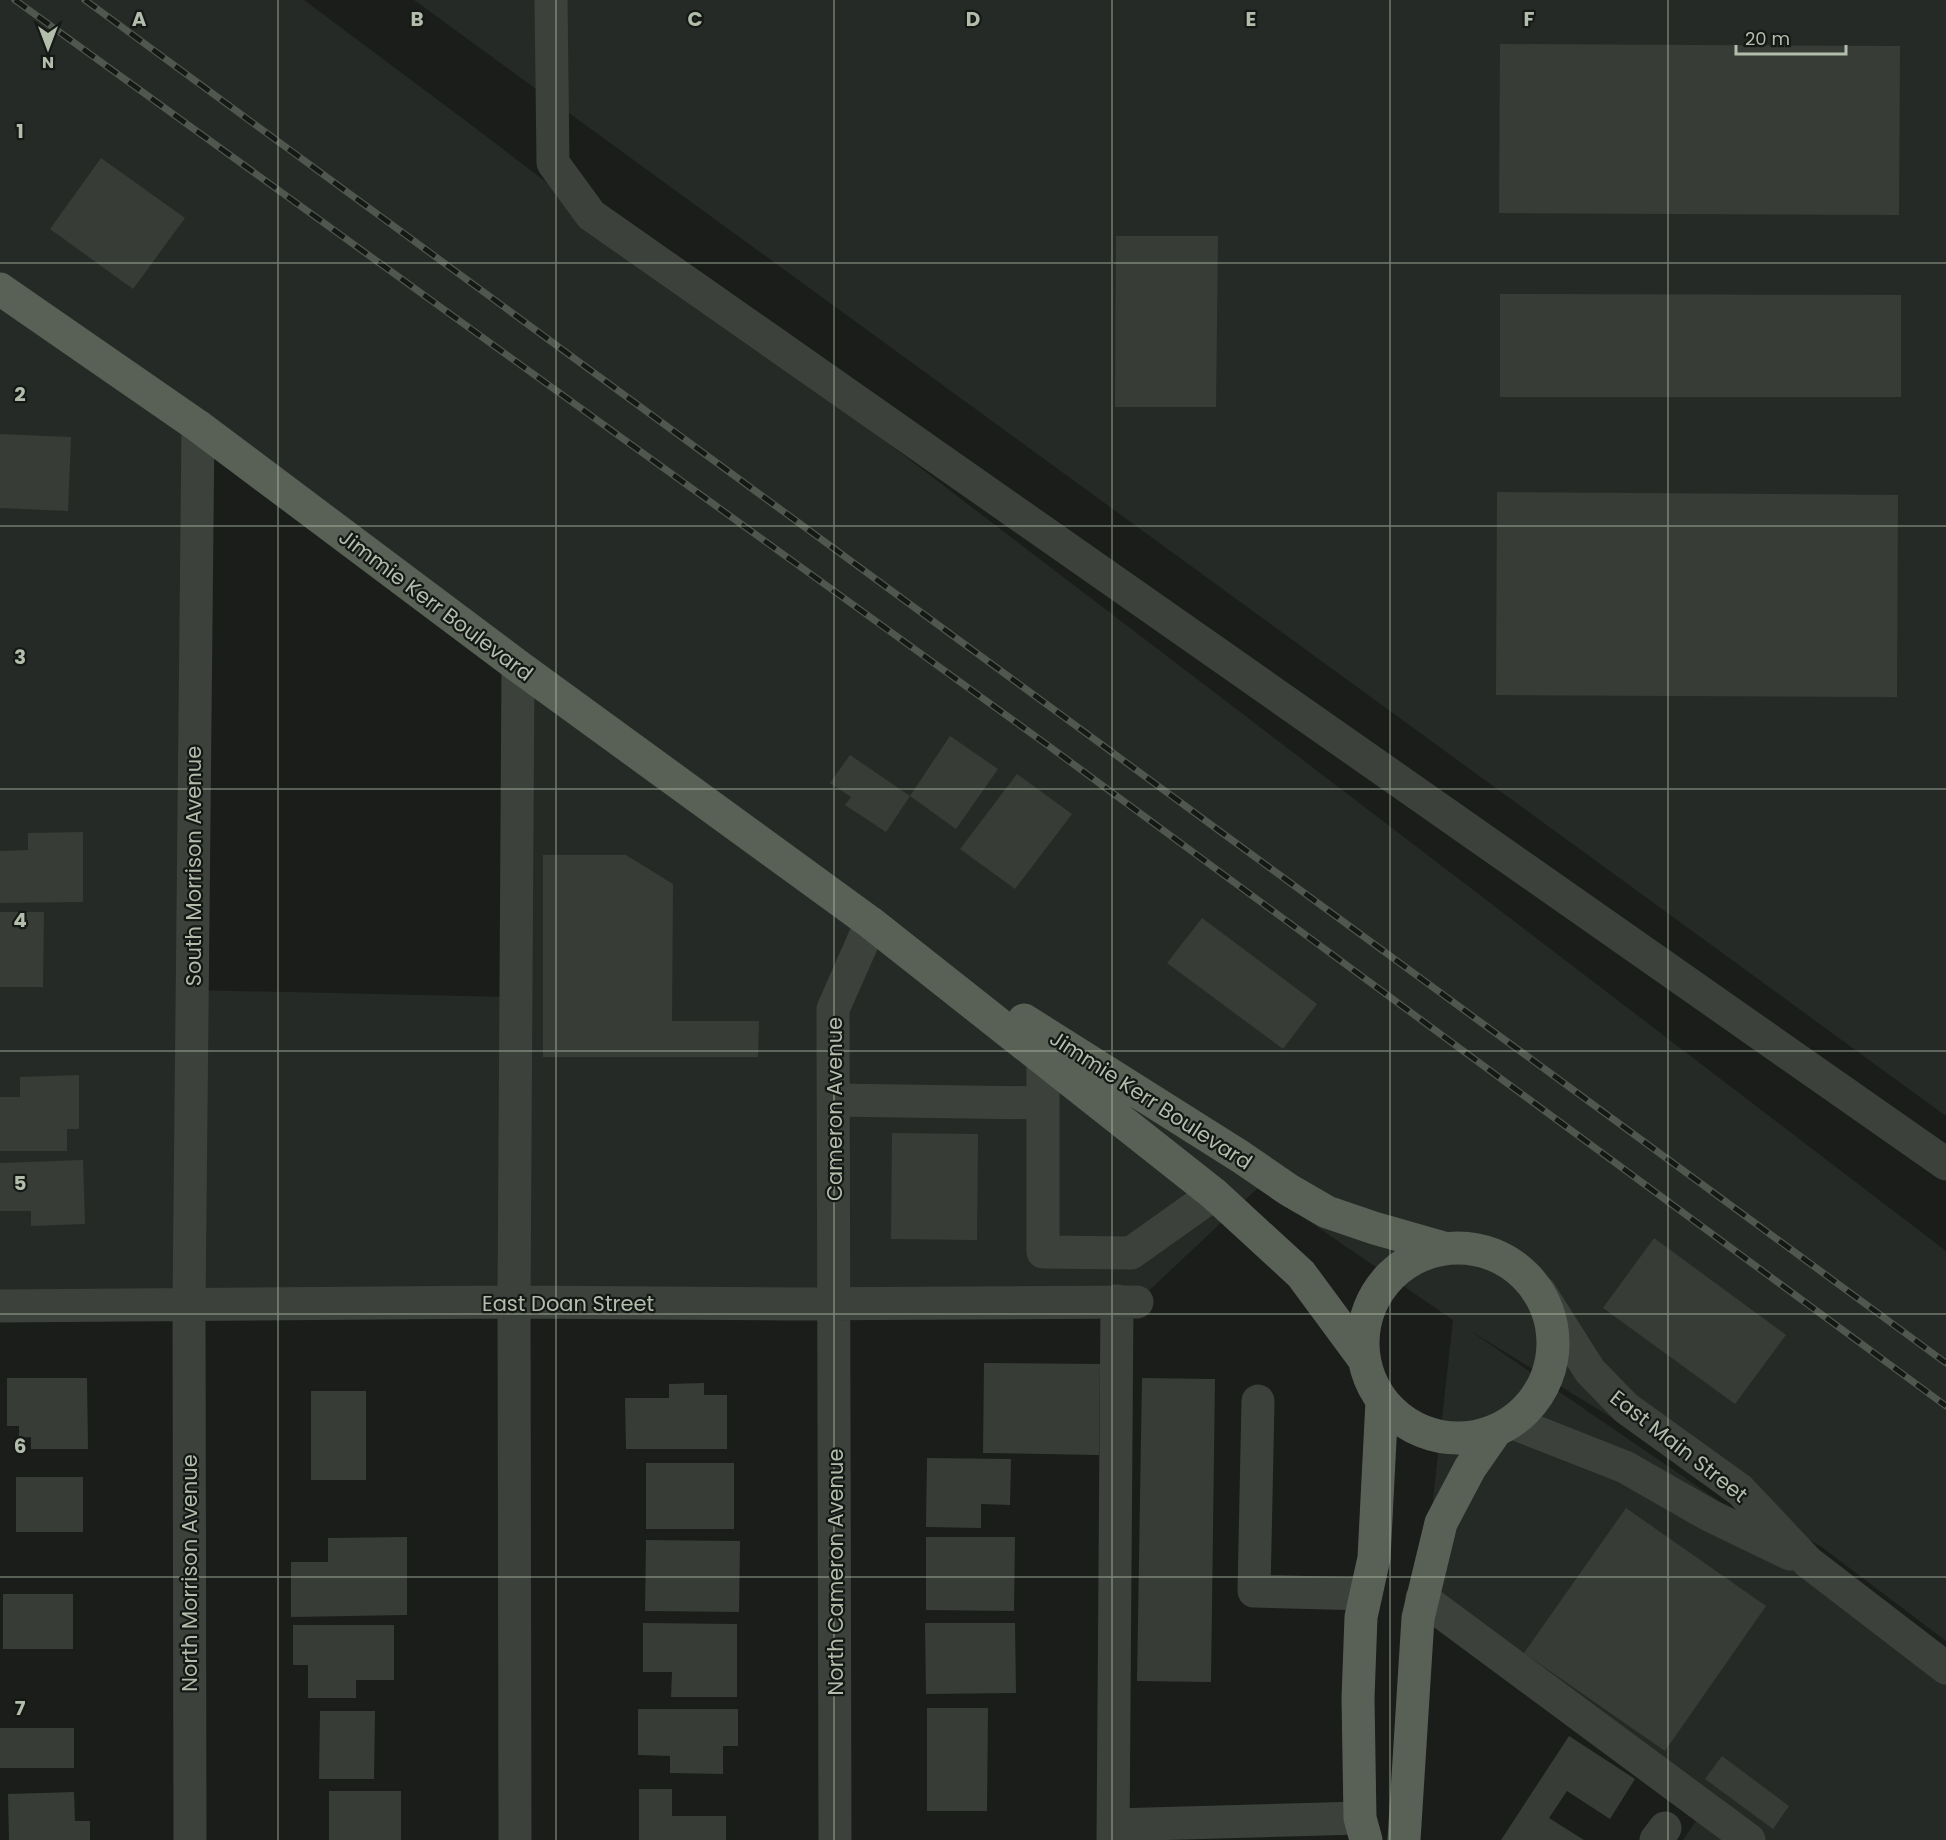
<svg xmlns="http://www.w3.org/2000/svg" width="1946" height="1840" font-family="Poppins,sans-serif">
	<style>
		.built { fill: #262a26; fill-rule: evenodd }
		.building { fill: #383c37 }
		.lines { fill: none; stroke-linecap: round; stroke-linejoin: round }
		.minor { stroke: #3c423b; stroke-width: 33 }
		.major { stroke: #596156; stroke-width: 33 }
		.rail-casing { stroke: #50574e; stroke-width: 7 }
		.rail { stroke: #151815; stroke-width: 4.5; stroke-dasharray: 14; stroke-linecap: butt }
		.grid { fill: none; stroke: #b2bdac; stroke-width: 1.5; stroke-opacity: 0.55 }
		.labels { text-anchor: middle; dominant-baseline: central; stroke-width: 4.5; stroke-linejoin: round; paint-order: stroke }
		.street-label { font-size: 21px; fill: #b2bdac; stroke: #151815 }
		.grid-label { font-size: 20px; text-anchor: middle; font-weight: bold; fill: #b2bdac; stroke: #151815; stroke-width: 4.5; stroke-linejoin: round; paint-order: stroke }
	</style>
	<rect width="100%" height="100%" fill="#1a1d1a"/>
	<path class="built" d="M 0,0 L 304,0 L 470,124 L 1946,1251 L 1946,1641 L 1823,1548 L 1469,1330 L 1808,1562 L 1946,1668 L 1946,1840 L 1683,1840 L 1705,1808 L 1422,1598 L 1453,1320 L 1259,1187 L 1137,1302 L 0,1306 ZM 198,426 L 518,666 L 515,997 L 192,990 Z
		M 414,0 L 1946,0 L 1946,1116 Z"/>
	<path class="building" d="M 1500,44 L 1900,46 L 1899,215 L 1499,213 Z
		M 101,158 L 185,218 L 133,289 L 50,229 Z
		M 1116,236 L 1218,236 L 1216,407 L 1115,407 Z
		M 1500,294 L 1901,295 L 1901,397 L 1500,397 Z
		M 0,434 L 71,437 L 68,511 L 0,508 Z
		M 1497,492 L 1898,495 L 1897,697 L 1496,695 Z
		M 950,736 L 998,769 L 956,829 L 910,796 Z
		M 850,755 L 910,796 L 886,832 L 845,805 L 851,797 L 830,783 Z
		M 1017,774 L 1072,814 L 1015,889 L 960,849 Z
		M 83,832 L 83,902 L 0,903 L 0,851 L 28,850 L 28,833 Z
		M 543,855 L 626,855 L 673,884 L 672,1021 L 759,1021 L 758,1057 L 543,1057 Z
		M 0,912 L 44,912 L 43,987 L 0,987 Z
		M 1202,918 L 1317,1004 L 1283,1049 L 1167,963 Z
		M 79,1075 L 79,1129 L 67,1129 L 67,1151 L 0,1151 L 0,1097 L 20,1097 L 20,1077 Z
		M 892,1133 L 978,1134 L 977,1240 L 891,1239 Z
		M 83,1160 L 85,1224 L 31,1226 L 31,1211 L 0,1211 L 0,1163 Z
		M 1654,1238 L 1786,1335 L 1735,1404 L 1603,1308 Z
		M 984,1363 L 1100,1364 L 1099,1455 L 983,1453 Z
		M 7,1378 L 87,1378 L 88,1449 L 31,1449 L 31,1437 L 19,1438 L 19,1426 L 7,1426 Z
		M 1142,1378 L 1215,1379 L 1211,1682 L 1137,1681 Z
		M 704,1383 L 704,1395 L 727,1395 L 727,1449 L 626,1449 L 625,1398 L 669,1398 L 669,1384 Z
		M 311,1391 L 366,1391 L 366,1480 L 311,1480 Z
		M 927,1458 L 1011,1459 L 1010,1505 L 981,1504 L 981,1528 L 926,1527 Z
		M 646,1463 L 734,1463 L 734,1529 L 646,1529 Z
		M 16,1477 L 83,1477 L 83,1532 L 16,1532 Z
		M 1626,1508 L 1766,1606 L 1665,1751 L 1524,1653 Z
		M 407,1537 L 407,1615 L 291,1617 L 291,1562 L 328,1562 L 328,1538 Z
		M 926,1537 L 1015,1537 L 1014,1611 L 926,1610 Z
		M 646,1540 L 740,1541 L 739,1612 L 645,1611 Z
		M 3,1594 L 73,1594 L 73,1649 L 3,1649 Z
		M 643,1623 L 737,1624 L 737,1697 L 671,1697 L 672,1672 L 643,1672 Z
		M 925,1623 L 1015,1623 L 1016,1693 L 926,1694 Z
		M 293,1625 L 394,1625 L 394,1680 L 356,1680 L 356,1698 L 308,1698 L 308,1665 L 293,1665 Z
		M 927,1708 L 988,1708 L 987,1811 L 927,1811 Z
		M 638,1709 L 738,1709 L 738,1746 L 723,1746 L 723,1774 L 670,1773 L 670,1756 L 638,1755 Z
		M 320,1711 L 375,1711 L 374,1779 L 319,1779 Z
		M 0,1728 L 74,1728 L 74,1768 L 0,1768 Z
		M 1569,1736 L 1635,1779 L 1610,1819 L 1567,1791 L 1549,1818 L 1584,1840 L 1501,1840 Z
		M 1722,1756 L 1789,1806 L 1773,1829 L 1705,1779 Z
		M 639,1789 L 672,1789 L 672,1816 L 726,1816 L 726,1840 L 639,1840 Z
		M 329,1791 L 401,1791 L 401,1840 L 329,1840 Z
		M 74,1792 L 75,1821 L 90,1821 L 90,1840 L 9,1840 L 8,1794 Z"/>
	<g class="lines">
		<path class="minor" d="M 551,0 L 553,163 L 591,215 L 1946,1164
			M 1043,1058 L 1043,1252 L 1131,1253 L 1214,1194
			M 834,1100 L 1043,1103
			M 1540,1292 L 1590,1371 L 1626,1408 L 1740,1490 L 1808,1562 L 1946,1668
			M 0,1306 L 514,1302 L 787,1304 L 1137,1302
			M 1258,1401 L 1254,1591 L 1366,1594
			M 1513,1423 L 1625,1467 L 1709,1515 L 1790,1554
			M 1422,1598 L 1749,1840
			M 1113,1825 L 1360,1818
			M 190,1840 L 189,1306 L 198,426
			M 515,1840 L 514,1302 L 518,666
			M 835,1840 L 833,1009 L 871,923
			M 1113,1840 L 1117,1301
			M 1656,1840 L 1665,1828"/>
		<path class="major" d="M 0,289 L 198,426 L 518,666 L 871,923 L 1214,1194 L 1301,1274 L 1363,1358
			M 1024,1020 L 1241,1157 L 1289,1190 L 1327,1212 L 1374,1228 L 1444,1248
			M1363 1343a95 95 0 1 1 190 0a95 95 0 1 1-190 0Z
			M 1366,1840 L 1360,1818 L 1358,1698 L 1361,1617 L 1374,1558 L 1382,1401
			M 1404,1840 L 1418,1618 L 1441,1523 L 1470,1468 L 1495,1432"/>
		<defs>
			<path id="rail" d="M 15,0 L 1046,744 L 1946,1406
				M 85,0 L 1946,1363"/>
		</defs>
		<use href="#rail" class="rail-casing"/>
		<use href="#rail" class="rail"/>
	</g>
	<path class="grid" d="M 278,0 L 278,1840M 556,0 L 556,1840M 834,0 L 834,1840M 1112,0 L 1112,1840M 1390,0 L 1390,1840M 1668,0 L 1668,1840M 0,263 L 1946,263M 0,526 L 1946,526M 0,789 L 1946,789M 0,1051 L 1946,1051M 0,1314 L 1946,1314M 0,1577 L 1946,1577"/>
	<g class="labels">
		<g class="street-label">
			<text transform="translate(436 605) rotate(37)">Jimmie Kerr Boulevard</text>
			<text transform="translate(193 866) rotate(-90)">South Morrison Avenue</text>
			<text transform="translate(1151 1100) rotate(33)">Jimmie Kerr Boulevard</text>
			<text transform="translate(834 1109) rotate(-90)">Cameron Avenue</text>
			<text x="568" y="1303">East Doan Street</text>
			<text transform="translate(1679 1446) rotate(38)">East Main Street</text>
			<text transform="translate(835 1572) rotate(-90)">North Cameron Avenue</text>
			<text transform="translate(189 1573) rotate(-90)">North Morrison Avenue</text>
		</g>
	</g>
	<g class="grid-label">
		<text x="139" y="26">A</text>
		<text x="417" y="26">B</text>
		<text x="695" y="26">C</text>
		<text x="973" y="26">D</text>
		<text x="1251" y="26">E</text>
		<text x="1529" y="26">F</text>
		<text x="20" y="138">1</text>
		<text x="20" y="401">2</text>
		<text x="20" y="664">3</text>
		<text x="20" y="927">4</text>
		<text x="20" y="1190">5</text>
		<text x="20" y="1453">6</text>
		<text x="20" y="1715">7</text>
	</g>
	<g transform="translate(48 48) rotate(180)" stroke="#151815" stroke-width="4.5" paint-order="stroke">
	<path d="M0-4.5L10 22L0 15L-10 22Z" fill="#b2bdac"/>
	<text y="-9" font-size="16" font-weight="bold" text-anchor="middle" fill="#b2bdac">N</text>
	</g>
	<path d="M1736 45v9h110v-9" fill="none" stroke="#b2bdac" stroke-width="3"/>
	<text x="1745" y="45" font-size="18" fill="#b2bdac" stroke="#151815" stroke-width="4.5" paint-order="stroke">20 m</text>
</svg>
